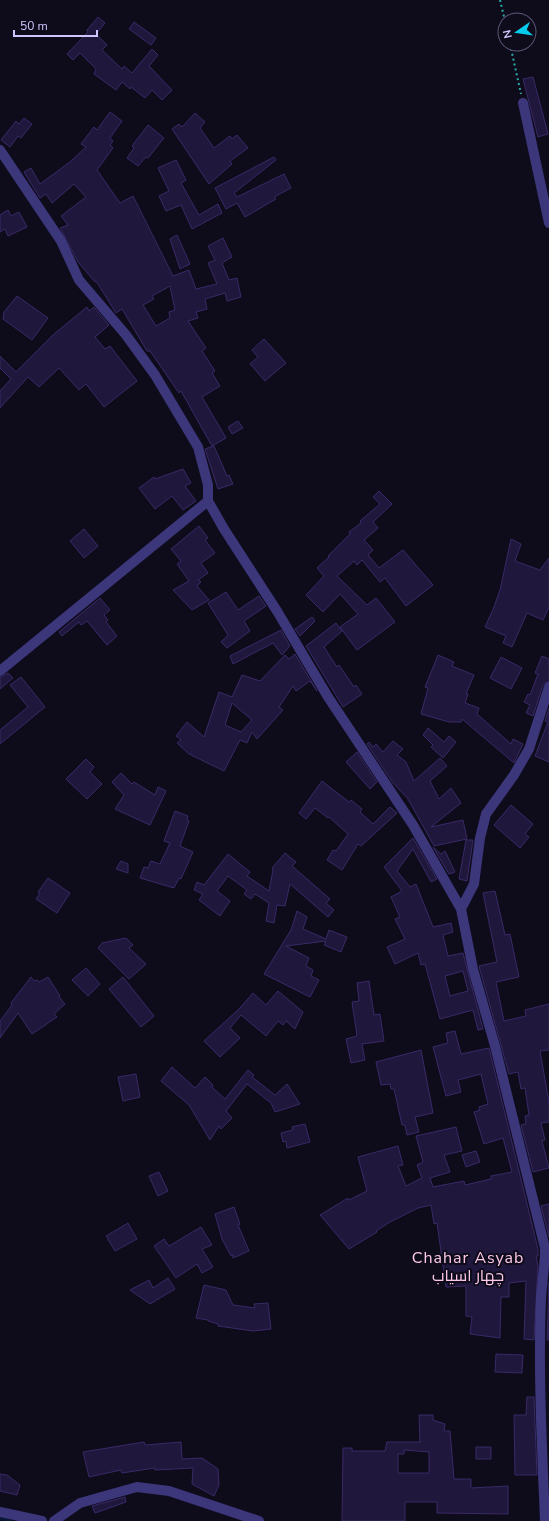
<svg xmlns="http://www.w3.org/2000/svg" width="549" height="1521" font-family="'Nunito Sans',Cairo,sans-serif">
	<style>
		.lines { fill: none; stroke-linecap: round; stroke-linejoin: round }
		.stream { stroke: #091736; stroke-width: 3.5 }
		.building { fill: #20173c; stroke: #392a67; fill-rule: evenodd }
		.path { stroke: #2eaaa8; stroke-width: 2; stroke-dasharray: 2 3; stroke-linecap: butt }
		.minor { stroke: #3c367a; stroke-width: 10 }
		.labels { text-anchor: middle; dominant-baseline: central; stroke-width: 4; stroke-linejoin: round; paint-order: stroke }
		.quarter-label { font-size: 16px; letter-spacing: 1px; fill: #fec8e8; stroke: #0e0b1b }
	</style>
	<rect width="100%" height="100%" fill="#0e0b1b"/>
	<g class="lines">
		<path class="stream" d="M 0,1518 L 10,1521"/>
	</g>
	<path class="building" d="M 98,17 L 105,23 L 96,34 L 107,45 L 102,50 L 122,69 L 124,66 L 132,73 L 152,49 L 158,55 L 149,66 L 172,90 L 162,100 L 152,90 L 145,98 L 131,87 L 130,89 L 122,82 L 116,90 L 94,74 L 96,69 L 80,53 L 73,60 L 67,54 L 88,32 L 87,30 Z
		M 134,22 L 156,38 L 151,45 L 129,29 Z
		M 533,77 L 548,134 L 538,137 L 523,79 Z
		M 110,112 L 122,121 L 110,138 L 113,141 L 110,145 L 113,148 L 97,170 L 120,203 L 133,196 L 173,276 L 189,270 L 196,289 L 217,284 L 208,263 L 215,260 L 208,246 L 223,238 L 232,257 L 222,263 L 229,280 L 237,278 L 241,297 L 227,301 L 225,293 L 205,299 L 207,309 L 196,312 L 198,318 L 188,321 L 206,348 L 202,351 L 215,371 L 212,373 L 220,386 L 202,397 L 226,438 L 212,446 L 181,391 L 179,393 L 150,351 L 147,351 L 122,309 L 116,313 L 96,281 L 95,282 L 78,262 L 60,228 L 68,225 L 61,216 L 86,197 L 74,184 L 52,203 L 46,194 L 40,198 L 24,172 L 31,168 L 40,184 L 70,162 L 86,147 L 81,144 L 94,127 L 97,130 ZM 170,286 L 175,310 L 169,312 L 170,318 L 156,326 L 143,305 L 154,299 L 152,296 Z
		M 195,113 L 205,122 L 200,128 L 214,148 L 230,136 L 232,139 L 237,135 L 248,148 L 230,161 L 232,164 L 209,184 L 172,129 L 179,124 L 182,127 Z
		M 24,118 L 32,124 L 21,138 L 18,136 L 10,147 L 1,140 L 16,121 L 19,124 Z
		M 148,125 L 164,138 L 148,158 L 146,157 L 138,166 L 127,158 L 134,148 L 132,146 Z
		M 274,157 L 276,160 L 234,193 L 237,197 L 284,174 L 291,188 L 274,197 L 276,199 L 245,217 L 237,203 L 226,209 L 215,188 Z
		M 176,160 L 186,180 L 181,183 L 199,215 L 218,204 L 222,213 L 192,229 L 181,205 L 166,211 L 159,196 L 169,191 L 158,168 Z
		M 8,210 L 11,216 L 19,212 L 27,227 L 8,236 L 5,229 L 0,232 L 0,215 Z
		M 177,235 L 190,264 L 180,269 L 170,239 Z
		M 17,296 L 48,318 L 32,340 L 3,319 L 4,312 Z
		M 87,307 L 89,311 L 94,307 L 109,325 L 95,337 L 105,349 L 110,346 L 137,381 L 104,407 L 86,384 L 79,390 L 59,368 L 39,387 L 28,377 L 0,408 L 0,391 L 11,379 L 0,368 L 0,356 L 16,372 L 54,334 Z
		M 264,339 L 286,363 L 265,381 L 250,364 L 258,357 L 252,350 Z
		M 238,421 L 243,428 L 232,434 L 228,427 Z
		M 214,446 L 227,476 L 229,475 L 233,484 L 218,489 L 205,449 Z
		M 183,469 L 191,483 L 185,486 L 196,501 L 183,510 L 172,496 L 155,509 L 139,488 L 154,477 L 155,479 Z
		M 379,491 L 392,504 L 373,522 L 378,528 L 364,540 L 373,550 L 368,555 L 379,568 L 403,550 L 433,585 L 406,606 L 385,578 L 380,582 L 362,560 L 357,565 L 354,561 L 337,576 L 367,605 L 376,598 L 395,622 L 357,650 L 340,627 L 358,614 L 340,594 L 323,612 L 306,595 L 324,576 L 317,568 L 329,557 L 328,556 L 350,534 L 349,532 L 361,523 L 360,521 L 380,504 L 373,497 Z
		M 199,526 L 208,538 L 205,540 L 215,553 L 201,563 L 208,573 L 198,580 L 201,582 L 197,586 L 209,600 L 192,610 L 173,590 L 189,581 L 177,564 L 181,561 L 171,549 Z
		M 84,529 L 98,546 L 84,558 L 70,541 Z
		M 511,539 L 521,544 L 515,561 L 540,570 L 549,558 L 549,607 L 543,620 L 527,613 L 512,647 L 503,643 L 506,636 L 485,627 L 494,607 L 500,590 Z
		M 226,592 L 238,610 L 259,596 L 266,606 L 244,621 L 250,631 L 227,648 L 221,642 L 228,635 L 208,603 Z
		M 100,598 L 110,610 L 104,615 L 108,620 L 106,622 L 117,636 L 107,645 L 87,621 L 81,625 L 79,622 L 62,636 L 59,632 Z
		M 312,617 L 315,621 L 300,636 L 295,629 Z
		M 336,623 L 342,631 L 324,647 L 337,667 L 339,665 L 354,687 L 356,685 L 362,694 L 343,707 L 306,646 Z
		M 281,630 L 290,646 L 282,655 L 273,643 L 233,664 L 230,656 Z
		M 295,654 L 317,691 L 310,681 L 296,691 L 293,686 L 279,707 L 283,710 L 257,739 L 252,732 L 247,743 L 240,740 L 224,771 L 189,754 L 177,743 L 181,740 L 176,736 L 187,722 L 204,737 L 219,692 L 232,697 L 242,675 L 260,681 L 285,655 L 289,659 ZM 232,703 L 252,720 L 241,732 L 225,725 Z
		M 438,655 L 454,662 L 452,666 L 474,675 L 466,694 L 468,694 L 465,703 L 479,708 L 477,714 L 511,744 L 513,739 L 523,744 L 514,763 L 462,719 L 461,722 L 449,722 L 421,714 L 428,688 L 425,687 Z
		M 542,656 L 549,659 L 549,681 L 543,685 L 533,716 L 526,713 L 530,705 L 524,702 L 528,694 L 530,695 L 538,674 L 535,673 Z
		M 501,657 L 522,668 L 511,689 L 490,678 Z
		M 8,673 L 13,678 L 0,689 L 0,677 Z
		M 21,677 L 45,707 L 0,744 L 0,730 L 28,707 L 10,685 Z
		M 549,708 L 549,762 L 535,756 L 548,722 L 545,721 Z
		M 428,728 L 444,742 L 449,736 L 456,742 L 443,758 L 431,747 L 433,745 L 423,735 Z
		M 393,741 L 403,749 L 397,755 L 406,762 L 414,781 L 440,758 L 447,766 L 430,781 L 439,799 L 451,788 L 461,803 L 431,827 L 463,820 L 467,839 L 434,846 L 408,799 L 393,783 L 367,744 L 369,742 L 373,747 L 376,744 L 383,752 Z
		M 357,752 L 377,782 L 370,789 L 346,762 Z
		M 86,759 L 94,767 L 90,772 L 102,784 L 87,799 L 66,779 Z
		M 121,773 L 132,784 L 134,782 L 155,795 L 158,787 L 166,791 L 150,825 L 115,809 L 124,795 L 112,782 Z
		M 322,781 L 349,802 L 351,800 L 362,809 L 360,812 L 373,824 L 390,807 L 397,813 L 361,846 L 358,844 L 342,870 L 327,860 L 333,850 L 336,851 L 348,834 L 329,817 L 328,818 L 315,808 L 306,819 L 299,813 Z
		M 511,805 L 533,824 L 525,834 L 529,837 L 520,848 L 494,825 Z
		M 175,811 L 188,816 L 187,820 L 189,821 L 180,846 L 193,852 L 181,879 L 179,878 L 174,888 L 140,878 L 144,867 L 148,868 L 151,861 L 160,864 L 170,843 L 164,841 Z
		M 413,838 L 437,879 L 431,882 L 413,849 L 397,871 L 410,887 L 416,884 L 433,927 L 451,923 L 453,932 L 443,935 L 448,956 L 463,953 L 483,1029 L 478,1030 L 473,1010 L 440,1019 L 425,964 L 421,965 L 418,953 L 395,964 L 387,947 L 405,939 L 395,919 L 400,917 L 391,897 L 402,891 L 384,867 ZM 463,971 L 468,991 L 450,996 L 445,976 Z
		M 466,840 L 473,840 L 467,881 L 459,879 Z
		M 433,847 L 441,854 L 445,851 L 455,872 L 449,874 Z
		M 285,853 L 296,862 L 292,866 L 330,899 L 326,903 L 334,910 L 328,917 L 290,884 L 285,906 L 277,905 L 274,923 L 266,921 L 269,903 L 255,894 L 251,899 L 244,894 L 247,890 L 228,876 L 217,891 L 230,901 L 220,916 L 199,900 L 203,894 L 194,890 L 197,882 L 204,885 L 228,854 L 250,872 L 247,876 L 269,891 L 273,870 L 272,868 Z
		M 121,861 L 128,864 L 128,873 L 116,869 Z
		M 48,878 L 70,893 L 57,913 L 36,899 L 40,893 L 38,892 Z
		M 495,891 L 505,935 L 510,934 L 519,977 L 496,982 L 504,1021 L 526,1016 L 525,1010 L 549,1004 L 549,1050 L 540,1051 L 549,1102 L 549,1122 L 541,1123 L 545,1140 L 542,1141 L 549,1168 L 533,1172 L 521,1125 L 526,1124 L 525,1116 L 529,1115 L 525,1088 L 521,1089 L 518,1072 L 509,1074 L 479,966 L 497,962 L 483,893 Z
		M 297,911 L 307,917 L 303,929 L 326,939 L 329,930 L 347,937 L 341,952 L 324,945 L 326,941 L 286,946 L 309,958 L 306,966 L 313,970 L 311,976 L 319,980 L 310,997 L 264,974 L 291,930 Z
		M 126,938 L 133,945 L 129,948 L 146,964 L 129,979 L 98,948 L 102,943 Z
		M 86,968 L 100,984 L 88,996 L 72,980 Z
		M 31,977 L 34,981 L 37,980 L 39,982 L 48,977 L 60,996 L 59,997 L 65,1004 L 54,1014 L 57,1017 L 32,1034 L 18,1013 L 0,1038 L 0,1021 L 12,1005 L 11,1003 Z
		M 123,977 L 154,1016 L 141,1027 L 109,989 Z
		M 369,981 L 374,1015 L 380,1014 L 384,1041 L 362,1044 L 365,1060 L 351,1063 L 346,1039 L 357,1036 L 352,1002 L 359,1001 L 357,983 Z
		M 278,991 L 303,1012 L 295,1029 L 286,1021 L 283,1025 L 278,1021 L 266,1036 L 241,1015 L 230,1028 L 240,1038 L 220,1057 L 204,1041 L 240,1008 L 253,993 L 266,1005 Z
		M 455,1031 L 461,1054 L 489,1048 L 538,1249 L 538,1256 L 536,1256 L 538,1267 L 534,1340 L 524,1339 L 526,1281 L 509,1283 L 509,1297 L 501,1297 L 500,1338 L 470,1334 L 472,1317 L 466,1316 L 466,1286 L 446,1287 L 437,1223 L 434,1224 L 431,1205 L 418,1208 L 390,1222 L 376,1231 L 377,1232 L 349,1249 L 320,1215 L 348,1198 L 349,1200 L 367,1191 L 358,1157 L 398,1146 L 403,1165 L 398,1166 L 406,1186 L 422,1178 L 417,1165 L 423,1162 L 416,1136 L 456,1127 L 462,1151 L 444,1155 L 450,1172 L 430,1178 L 433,1187 L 464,1181 L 465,1185 L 491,1179 L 491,1176 L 512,1172 L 503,1138 L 484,1144 L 474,1112 L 480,1110 L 479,1107 L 488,1104 L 481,1074 L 458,1080 L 461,1092 L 446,1096 L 433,1047 L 448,1043 L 446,1033 Z
		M 421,1050 L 433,1113 L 415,1117 L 419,1132 L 407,1135 L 405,1125 L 402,1125 L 394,1089 L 391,1089 L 390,1084 L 381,1085 L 376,1062 Z
		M 172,1067 L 195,1088 L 205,1077 L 213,1085 L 212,1087 L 225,1099 L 248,1070 L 254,1075 L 252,1077 L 275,1095 L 287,1084 L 300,1104 L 275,1112 L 271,1103 L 247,1084 L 226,1111 L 232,1118 L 221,1129 L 219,1126 L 210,1140 L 189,1105 L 161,1081 Z
		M 136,1074 L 140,1097 L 123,1101 L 118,1077 Z
		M 305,1124 L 310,1142 L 287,1148 L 286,1141 L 283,1142 L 281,1133 L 293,1130 L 292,1127 Z
		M 476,1151 L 480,1162 L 466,1167 L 462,1155 Z
		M 159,1172 L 168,1191 L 158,1196 L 149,1176 Z
		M 549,1204 L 549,1237 L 541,1206 Z
		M 234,1207 L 240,1224 L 238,1225 L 249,1251 L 233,1258 L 233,1255 L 231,1256 L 222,1239 L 215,1214 Z
		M 128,1223 L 137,1239 L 115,1251 L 106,1236 Z
		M 201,1227 L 212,1245 L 202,1249 L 213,1267 L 202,1273 L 197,1264 L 176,1278 L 154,1246 L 164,1239 L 169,1246 Z
		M 168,1278 L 175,1289 L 150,1304 L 130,1290 L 149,1280 L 153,1288 Z
		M 549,1282 L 549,1340 L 547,1340 Z
		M 204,1285 L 226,1290 L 233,1305 L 255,1308 L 254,1304 L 268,1303 L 271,1329 L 253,1331 L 218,1326 L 218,1324 L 208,1321 L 208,1320 L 196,1318 Z
		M 496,1354 L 523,1355 L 522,1373 L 495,1372 Z
		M 527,1397 L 534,1397 L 537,1475 L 515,1475 L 514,1415 L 526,1415 Z
		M 419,1415 L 433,1415 L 433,1420 L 445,1424 L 444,1431 L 450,1431 L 454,1479 L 471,1479 L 471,1488 L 508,1486 L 508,1514 L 437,1513 L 437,1502 L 405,1502 L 405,1521 L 342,1521 L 343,1448 L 352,1448 L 352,1451 L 385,1451 L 387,1442 L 420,1442 ZM 404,1450 L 429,1452 L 429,1473 L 398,1473 L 398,1454 L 404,1454 Z
		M 144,1442 L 145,1445 L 181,1442 L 182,1459 L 202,1458 L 218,1469 L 219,1485 L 214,1496 L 192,1484 L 193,1468 L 155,1470 L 155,1468 L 122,1473 L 121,1470 L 89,1477 L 83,1452 Z
		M 476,1447 L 491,1447 L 491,1459 L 476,1459 Z
		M 0,1474 L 7,1475 L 20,1485 L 17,1495 L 0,1491 Z
		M 125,1497 L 126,1502 L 95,1513 L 92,1506 Z"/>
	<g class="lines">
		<path class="path" d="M 500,0 L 505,21
			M 510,44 L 521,94"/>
		<path class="minor" d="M 523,103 L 549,223
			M 0,150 L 61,241 L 79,280 L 126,335 L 155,375 L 198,447 L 208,485 L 208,501 L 224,529 L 277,611 L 328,697 L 413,825 L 461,909 L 473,969 L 495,1046 L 545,1248 C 545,1265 542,1282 541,1299 C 538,1373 542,1447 545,1521
			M 0,671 L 208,501
			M 461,909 L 474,884 L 480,838 L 486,814 L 514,775 L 529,749 L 549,687
			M 0,1512 L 42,1521
			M 54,1521 L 80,1503 L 137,1487 L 169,1491 L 259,1521"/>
	</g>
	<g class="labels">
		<g class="quarter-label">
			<text x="468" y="1258">Chahar Asyab<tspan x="468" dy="18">چهار اسیاب</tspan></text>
		</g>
	</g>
	<g transform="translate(517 32) rotate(257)"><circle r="19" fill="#0e0b1b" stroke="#5b5676"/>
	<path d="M0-3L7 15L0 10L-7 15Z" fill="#03cbed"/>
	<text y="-6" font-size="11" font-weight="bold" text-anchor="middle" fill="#cfc6fe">N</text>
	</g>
	<path d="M14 30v6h83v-6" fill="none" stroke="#cfc6fe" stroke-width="2"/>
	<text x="20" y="30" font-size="12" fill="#cfc6fe" stroke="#0e0b1b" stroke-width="3" paint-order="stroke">50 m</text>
</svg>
